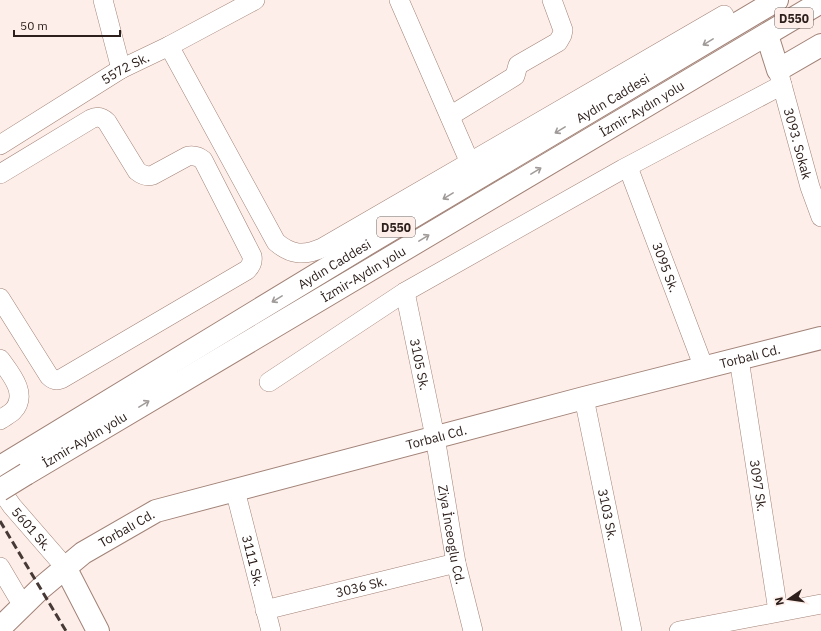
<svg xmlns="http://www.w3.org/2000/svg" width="821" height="631" font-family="'IBM Plex Sans',sans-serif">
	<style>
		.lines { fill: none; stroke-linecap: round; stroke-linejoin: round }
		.minor-casing { stroke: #a18277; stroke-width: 20 }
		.major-casing { stroke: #a18277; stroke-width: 24 }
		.highway-casing { stroke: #a18277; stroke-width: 24 }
		.minor { stroke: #fff; stroke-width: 19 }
		.major { stroke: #fff; stroke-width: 22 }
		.highway { stroke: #fff; stroke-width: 22 }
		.rail { stroke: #473935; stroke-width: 3; stroke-dasharray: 8 4; stroke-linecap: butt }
		.highway-bridge-casing { stroke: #a18277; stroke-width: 24; stroke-linecap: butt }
		.highway-bridge { stroke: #fff; stroke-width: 22 }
		.oneway { stroke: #a09b99 }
		.labels { text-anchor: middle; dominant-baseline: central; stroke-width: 3; stroke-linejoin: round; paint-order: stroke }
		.shield { fill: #fdeee9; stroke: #6b5e5a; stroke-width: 1 }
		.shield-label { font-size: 12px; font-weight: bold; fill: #2d201c }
		.street-label { font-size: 13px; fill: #2d201c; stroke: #fdeee9 }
	</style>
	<rect width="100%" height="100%" fill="#fdeee9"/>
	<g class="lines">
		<defs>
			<g id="minor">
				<path d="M 103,0 L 121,69"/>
				<path d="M 399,0 L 470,163"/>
				<path d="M 169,46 L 276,242 C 291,255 304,256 322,248 L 724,15"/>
				<path id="s1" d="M 779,74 L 810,187 L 821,217"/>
				<path d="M 450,116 L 515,76 L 518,65 L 558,42 L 562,35 L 563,30 L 552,0"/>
				<path id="s2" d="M 0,145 L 121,69 L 169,46 L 255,0"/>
				<path id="s3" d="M 628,167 L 704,368"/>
				<path d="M 0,174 L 91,119 C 97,116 102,117 107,122 L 137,171 C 142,175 147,177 153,175 L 188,156 C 194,155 198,156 203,160 L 252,256 C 253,261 251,266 247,270 L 61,379 C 56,381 53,380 49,376 L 0,298"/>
				<path id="s4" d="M 405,292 L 435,437 L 456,563 L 473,631"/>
				<path d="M 0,359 C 10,373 29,394 13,411 C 10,414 4,417 0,420"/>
				<path id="s5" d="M 739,359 L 778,611"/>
				<path d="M 269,382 L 405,292 L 623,169 L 782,85"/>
				<path id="s6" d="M 584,398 L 632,631"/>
				<path id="s7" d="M 0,489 L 12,506 L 65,567"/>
				<path id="s8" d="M 235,490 L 271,631"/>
				<path d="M 0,567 L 23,606"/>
				<path id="s9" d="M 265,610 L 456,563"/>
				<path d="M 679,631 L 821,604"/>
			</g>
			<g id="major">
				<path d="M 767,35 L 778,70 L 821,45"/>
				<path d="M 65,567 L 98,631"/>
				<path id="s10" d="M 0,628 L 41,588 L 83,553 L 156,511 L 584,398 L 821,338"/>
			</g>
			<g id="highway">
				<path id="s11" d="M 0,467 L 362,247 L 777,0"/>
				<path id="s12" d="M 26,474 L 821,2"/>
			</g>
		</defs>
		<use href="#minor" class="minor-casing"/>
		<use href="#major" class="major-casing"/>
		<use href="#highway" class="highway-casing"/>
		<use href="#minor" class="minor"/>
		<use href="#major" class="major"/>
		<use href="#highway" class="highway"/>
		<path class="rail" d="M 0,521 L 66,631"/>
		<defs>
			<path id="highway-bridge" d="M 0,490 L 26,474"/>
		</defs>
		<use href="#highway-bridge" class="highway-bridge-casing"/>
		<use href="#highway-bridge" class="highway-bridge"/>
	</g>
	<defs><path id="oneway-shaft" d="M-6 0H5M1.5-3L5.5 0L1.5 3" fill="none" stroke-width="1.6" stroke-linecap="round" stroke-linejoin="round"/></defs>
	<g class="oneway">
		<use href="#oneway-shaft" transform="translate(708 42) rotate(149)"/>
		<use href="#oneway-shaft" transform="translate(560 130) rotate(149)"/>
		<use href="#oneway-shaft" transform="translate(536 171) rotate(-31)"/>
		<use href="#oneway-shaft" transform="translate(448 196) rotate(149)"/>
		<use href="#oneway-shaft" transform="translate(424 238) rotate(-31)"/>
		<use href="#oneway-shaft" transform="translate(277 299) rotate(149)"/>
		<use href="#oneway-shaft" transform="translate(144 404) rotate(-31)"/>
	</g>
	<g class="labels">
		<g class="shield">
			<rect x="775" y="8" width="38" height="20" rx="3"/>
			<rect x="377" y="217" width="38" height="20" rx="3"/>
		</g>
		<g class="shield-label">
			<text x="794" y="18">D550</text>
			<text x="396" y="227">D550</text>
		</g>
		<g class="street-label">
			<text stroke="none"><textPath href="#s2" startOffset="147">5572 Sk.</textPath></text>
			<text stroke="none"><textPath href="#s11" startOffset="715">Aydın Caddesi</textPath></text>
			<text stroke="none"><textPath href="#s12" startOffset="716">İzmir-Aydın yolu</textPath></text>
			<text stroke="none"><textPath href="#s1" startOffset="72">3093. Sokak</textPath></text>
			<text stroke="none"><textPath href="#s11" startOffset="391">Aydın Caddesi</textPath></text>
			<text stroke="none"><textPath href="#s3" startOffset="107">3095 Sk.</textPath></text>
			<text stroke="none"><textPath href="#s12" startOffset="392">İzmir-Aydın yolu</textPath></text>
			<text stroke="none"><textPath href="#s10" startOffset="810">Torbalı Cd.</textPath></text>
			<text stroke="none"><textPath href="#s4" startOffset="74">3105 Sk.</textPath></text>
			<text stroke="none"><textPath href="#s10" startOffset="486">Torbalı Cd.</textPath></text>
			<text stroke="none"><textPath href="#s12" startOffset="68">İzmir-Aydın yolu</textPath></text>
			<text stroke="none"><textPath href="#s5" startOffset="128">3097 Sk.</textPath></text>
			<text stroke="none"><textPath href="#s6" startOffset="119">3103 Sk.</textPath></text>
			<text stroke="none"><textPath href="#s7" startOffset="51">5601 Sk.</textPath></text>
			<text stroke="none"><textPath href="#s10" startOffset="162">Torbalı Cd.</textPath></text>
			<text stroke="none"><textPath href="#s4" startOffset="247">Ziya İnceoglu Cd.</textPath></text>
			<text stroke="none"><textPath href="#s8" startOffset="73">3111 Sk.</textPath></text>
			<text stroke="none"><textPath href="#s9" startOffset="99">3036 Sk.</textPath></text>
		</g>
	</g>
	<g transform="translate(789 599) rotate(257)" stroke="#fdeee9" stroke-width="3" paint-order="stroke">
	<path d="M0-3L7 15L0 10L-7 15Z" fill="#2d201c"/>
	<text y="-6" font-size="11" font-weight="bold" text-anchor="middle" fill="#2d201c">N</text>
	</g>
	<path d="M14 30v6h106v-6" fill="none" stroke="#2d201c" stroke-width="2"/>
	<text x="20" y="30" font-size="12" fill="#2d201c" stroke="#fdeee9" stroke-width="3" paint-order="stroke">50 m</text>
</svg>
